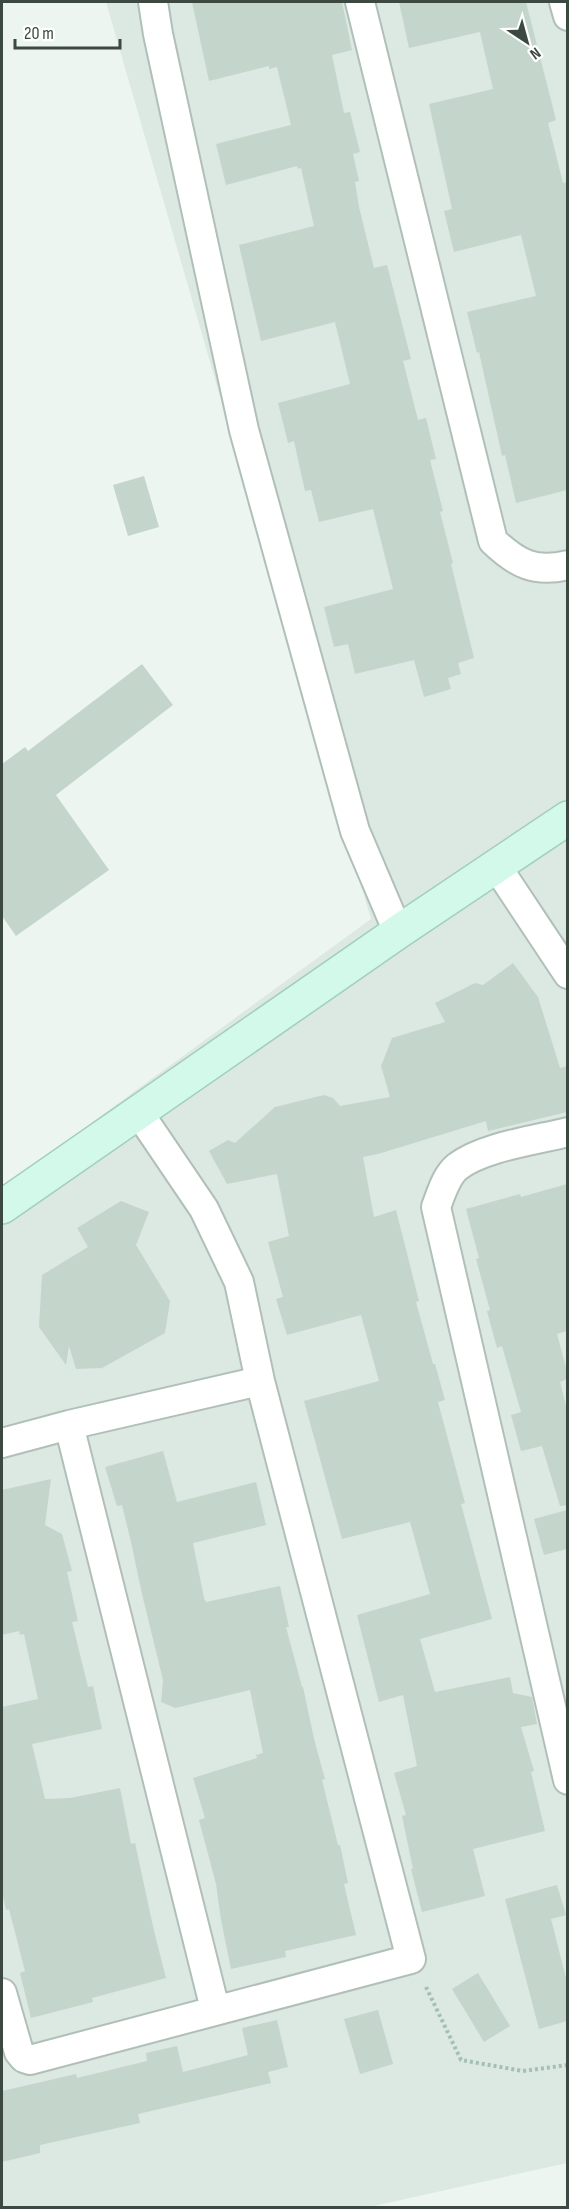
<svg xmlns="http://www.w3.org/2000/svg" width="569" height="2209" font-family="'Sofia Sans Condensed',sans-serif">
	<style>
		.residential { fill: #dce8e2 }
		.building { fill: #c4d5cc }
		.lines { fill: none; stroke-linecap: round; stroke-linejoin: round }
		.street-casing { stroke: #b0c0b8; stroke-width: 32 }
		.secondary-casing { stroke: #a2cfbc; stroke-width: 36 }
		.path { stroke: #a3c0b1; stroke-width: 4; stroke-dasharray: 3 3; stroke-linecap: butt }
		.street { stroke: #fff; stroke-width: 28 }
		.secondary { stroke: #d3f9ea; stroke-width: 33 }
	</style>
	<rect width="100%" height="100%" fill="#edf5f1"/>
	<path class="residential" d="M 106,2 L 567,2 L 567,2163 L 369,2207 L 2,2207 L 2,1188 L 371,919 Z"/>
	<path class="building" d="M 192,2 L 342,2 L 352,50 L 332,55 L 344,113 L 350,112 L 360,152 L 353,154 L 359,181 L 355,182 L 359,207 L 374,268 L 387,265 L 411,359 L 403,361 L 418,420 L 426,418 L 436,459 L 430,460 L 443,511 L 440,512 L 453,563 L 451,564 L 474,658 L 458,663 L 461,674 L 448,678 L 451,689 L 424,697 L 414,660 L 355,674 L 348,644 L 334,647 L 324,607 L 393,589 L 373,509 L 319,522 L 311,490 L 305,491 L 294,441 L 288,443 L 278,403 L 350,384 L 335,322 L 261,341 L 239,245 L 314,226 L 301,168 L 298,169 L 297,166 L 226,185 L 216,144 L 291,125 L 277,67 L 269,69 L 269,66 L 209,81 Z
		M 399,2 L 526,2 L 556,120 L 548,123 L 563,183 L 567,182 L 567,490 L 516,503 L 505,455 L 502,456 L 479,352 L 477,353 L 467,312 L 536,296 L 521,235 L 454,252 L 444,211 L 452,209 L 429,104 L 493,89 L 480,32 L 409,48 Z
		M 144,476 L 159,527 L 128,536 L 113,485 Z
		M 142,664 L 173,705 L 56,795 L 109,870 L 16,936 L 2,916 L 2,764 L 25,747 L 28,751 Z
		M 513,963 L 538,997 L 560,1068 L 567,1066 L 567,1112 L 488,1131 L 486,1121 L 378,1154 L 363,1157 L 374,1217 L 396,1210 L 419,1301 L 416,1302 L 433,1364 L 435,1364 L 445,1400 L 438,1402 L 465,1503 L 461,1504 L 492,1619 L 420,1639 L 435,1692 L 510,1677 L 513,1693 L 532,1697 L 537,1724 L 521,1727 L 534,1771 L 531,1772 L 545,1831 L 473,1849 L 485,1896 L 422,1912 L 411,1869 L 413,1869 L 402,1816 L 406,1815 L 394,1773 L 417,1766 L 403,1695 L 379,1702 L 357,1615 L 430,1594 L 410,1522 L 342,1539 L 304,1401 L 379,1381 L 361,1315 L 287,1335 L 276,1299 L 283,1297 L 268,1242 L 289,1236 L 277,1174 L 227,1184 L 209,1151 L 228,1140 L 235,1143 L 275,1107 L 324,1095 L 333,1098 L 340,1106 L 390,1097 L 381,1066 L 392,1038 L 445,1022 L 435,1003 L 475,983 L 483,985 Z
		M 567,1184 L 567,1331 L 557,1334 L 567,1371 L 567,1379 L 560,1382 L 567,1410 L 567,1505 L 560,1506 L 542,1446 L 521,1451 L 511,1415 L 521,1412 L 502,1346 L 497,1348 L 487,1311 L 490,1310 L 476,1259 L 479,1258 L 466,1209 L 520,1194 L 521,1197 Z
		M 121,1201 L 149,1212 L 136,1245 L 170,1301 L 165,1333 L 102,1368 L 76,1369 L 69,1346 L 66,1365 L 39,1327 L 42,1275 L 88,1247 L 77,1228 Z
		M 163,1451 L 177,1502 L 256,1482 L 266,1525 L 193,1543 L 204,1598 L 206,1602 L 280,1586 L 289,1627 L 286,1627 L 302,1687 L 303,1687 L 314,1739 L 325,1779 L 322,1780 L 338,1845 L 340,1845 L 348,1883 L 344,1884 L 356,1935 L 285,1951 L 286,1957 L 231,1969 L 221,1920 L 216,1884 L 199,1820 L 205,1818 L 193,1778 L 257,1758 L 256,1755 L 263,1753 L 250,1690 L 175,1708 L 161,1702 L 163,1680 L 142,1594 L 131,1542 L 122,1505 L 117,1506 L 105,1467 Z
		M 51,1479 L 45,1525 L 62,1534 L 72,1571 L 67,1572 L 78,1621 L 72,1622 L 88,1687 L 93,1686 L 102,1729 L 32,1744 L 45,1799 L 70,1798 L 120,1788 L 131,1844 L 135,1843 L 154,1931 L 166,1978 L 92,1998 L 93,2002 L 31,2018 L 20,1973 L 25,1971 L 9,1909 L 6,1910 L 2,1891 L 2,1707 L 38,1699 L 24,1634 L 20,1635 L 19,1631 L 2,1635 L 2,1490 Z
		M 567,1510 L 567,1549 L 544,1555 L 534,1519 Z
		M 557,1885 L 566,1915 L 551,1919 L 567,1982 L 567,2021 L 539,2029 L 505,1899 Z
		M 478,1973 L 510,2026 L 484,2042 L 452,1989 Z
		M 378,2010 L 393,2064 L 360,2074 L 344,2019 Z
		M 277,2020 L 288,2067 L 268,2072 L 271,2083 L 138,2114 L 140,2123 L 40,2145 L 40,2153 L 2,2162 L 2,2091 L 76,2074 L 77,2078 L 147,2061 L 146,2053 L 177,2046 L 183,2072 L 248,2055 L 242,2028 Z"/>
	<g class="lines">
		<defs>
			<path id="street" d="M 153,2 L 158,34 L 244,430 L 355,831 L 398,932
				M 360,2 L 493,541 C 517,564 535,573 568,565
				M 564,2 L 568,16
				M 497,867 L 568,974
				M 568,1132 C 536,1140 482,1147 457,1167 C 446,1176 441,1194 436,1207 L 568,1780
				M 69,1425 L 215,2009
				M 2,1443 L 69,1425 L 260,1381
				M 2,1993 L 19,2052 L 24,2058 L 30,2060 L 411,1959 L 260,1381 L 239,1282 L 204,1209 L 139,1113"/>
			<path id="secondary" d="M 2,1207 L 398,932 L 568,818"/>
		</defs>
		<use href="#street" class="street-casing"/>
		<use href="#secondary" class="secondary-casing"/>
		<path class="path" d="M 426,1987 L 461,2060 L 523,2071 L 568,2065"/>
		<use href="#street" class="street"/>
		<use href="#secondary" class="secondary"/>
	</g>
	<rect width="569" height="2209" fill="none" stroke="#3b4941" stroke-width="6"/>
	<g transform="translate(527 42) rotate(144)" stroke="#ffffff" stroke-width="4.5" paint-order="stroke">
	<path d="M0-4.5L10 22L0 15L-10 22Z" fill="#3b4941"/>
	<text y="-9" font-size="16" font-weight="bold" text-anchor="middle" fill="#3b4941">N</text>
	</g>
	<path d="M15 39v9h105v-9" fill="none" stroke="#3b4941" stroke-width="3"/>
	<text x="24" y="39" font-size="18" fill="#3b4941" stroke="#ffffff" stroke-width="4.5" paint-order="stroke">20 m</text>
</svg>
